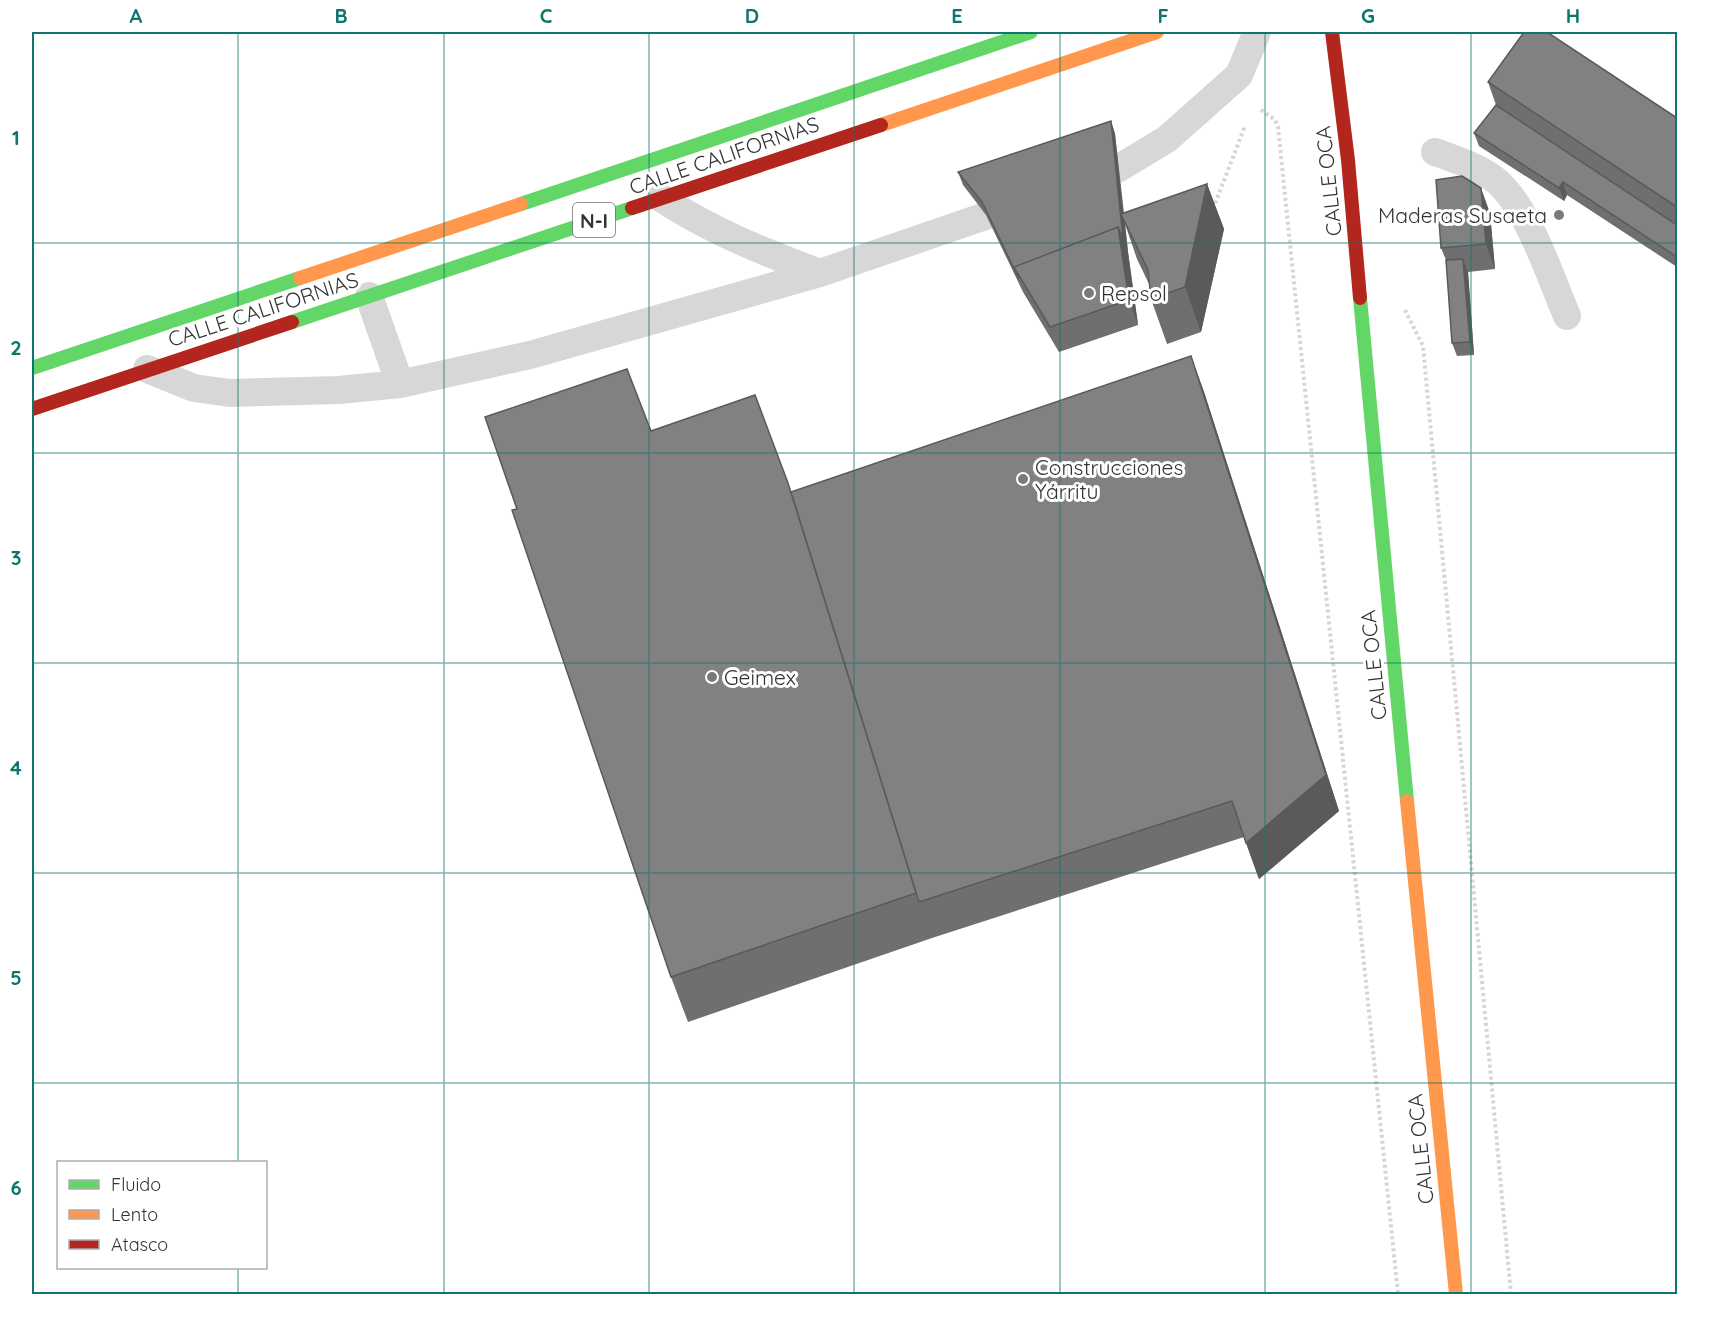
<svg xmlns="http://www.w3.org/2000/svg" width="1709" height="1326" font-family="Quicksand,sans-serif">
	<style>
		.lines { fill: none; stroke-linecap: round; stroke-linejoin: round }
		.path { stroke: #d6d6d6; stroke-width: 4; stroke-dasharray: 3 3; stroke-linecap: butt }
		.lane { stroke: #d7d7d7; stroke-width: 28 }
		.fast { stroke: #63d668; stroke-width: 14 }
		.slow { stroke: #ff974d; stroke-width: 14 }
		.jam { stroke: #b3261e; stroke-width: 14 }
		.wall { fill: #6f6f6f }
		.shaded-wall { fill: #5a5a5a }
		.building { fill: #818181; stroke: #5a5a5a; stroke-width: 1.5 }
		.grid { fill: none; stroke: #0f766e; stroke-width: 1.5; stroke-opacity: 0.55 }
		.poi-dot { fill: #7a7a7a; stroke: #fff; stroke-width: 2 }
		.labels { text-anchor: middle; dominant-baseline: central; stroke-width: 6; stroke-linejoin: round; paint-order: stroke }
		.shield { fill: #fff; stroke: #707070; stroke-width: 1.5 }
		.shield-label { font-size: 20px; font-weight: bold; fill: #333 }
		.street-label { font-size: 21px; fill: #333; stroke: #fff }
		.poi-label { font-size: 21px; fill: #333; stroke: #fff; text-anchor: start }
		.neatline { fill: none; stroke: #0f766e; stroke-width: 2 }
		.grid-label { font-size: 20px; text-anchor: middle; font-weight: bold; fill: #0f766e }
	</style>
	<rect width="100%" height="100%" fill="#fff"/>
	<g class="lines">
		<path class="path" d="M 1261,110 L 1275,120 L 1278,127 L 1398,1294
			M 1213,209 L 1245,126
			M 1405,310 L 1423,346 L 1511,1294"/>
		<path class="lane" d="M 1435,152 C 1454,159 1477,166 1494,179 C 1527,204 1550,276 1567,316
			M 1083,181 L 1119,168 L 1167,139 L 1239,75 L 1257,32
			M 661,198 C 711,231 764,252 820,273
			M 369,296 L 400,384
			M 147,369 L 194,388 L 230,393 L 339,390 L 400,384 L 530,355 L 820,273 L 1023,203"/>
		<path class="fast" d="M 521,204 L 1031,32
			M 1360,298 L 1407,801
			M 292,322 L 632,208
			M 32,368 L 300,278"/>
		<path class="slow" d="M 881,125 L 1157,32
			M 300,278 L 521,204
			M 1407,801 L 1456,1294"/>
		<path class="jam" d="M 1332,32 L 1348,160 L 1360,298
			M 632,208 L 881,125
			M 32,409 L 292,322"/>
	</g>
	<path class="wall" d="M 1488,82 L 1677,118 L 1677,267 L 1567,195 L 1564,201 L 1479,146 L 1474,133 L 1496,105 Z
		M 1111,121 L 1115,134 L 1124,213 L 1207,184 L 1224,229 L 1201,332 L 1167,344 L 1151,299 L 1149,284 L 1137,259 L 1125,224 L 1128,252 L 1138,325 L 1059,352 L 1023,292 L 986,215 L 963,185 L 958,172 Z
		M 1490,213 L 1495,269 L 1468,272 L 1474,355 L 1457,356 L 1452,343 L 1446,260 L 1441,248 Z
		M 1191,356 L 1204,392 L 1339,811 L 1259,879 L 1244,837 L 932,938 L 688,1022 L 671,977 L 517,509 L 651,431 L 791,493 Z"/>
	<path class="shaded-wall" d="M 1111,121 L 1115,134 L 1124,221 L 1121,214 L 1125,224 L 1128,252 L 1138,325 L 1129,300 L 1118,227 Z
		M 1563,182 L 1567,195 L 1564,201 L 1559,188 Z
		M 1207,184 L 1224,229 L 1201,332 L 1185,287 Z
		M 1481,188 L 1490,213 L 1495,269 L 1486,244 Z
		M 1463,259 L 1468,272 L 1474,355 L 1470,342 Z
		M 1191,356 L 1204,392 L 1339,811 L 1259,879 L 1246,843 Z"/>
	<path class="building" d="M 1524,32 L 1547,32 L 1677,118 L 1677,207 L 1488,82 Z
		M 1496,105 L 1677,225 L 1677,257 L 1563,182 L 1559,188 L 1474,133 Z
		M 1111,121 L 1123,239 L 1118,227 L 1014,267 L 1019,279 L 982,202 L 958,172 Z
		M 1462,176 L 1481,188 L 1486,244 L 1441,248 L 1436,180 Z
		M 1207,184 L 1185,287 L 1151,299 L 1148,270 L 1121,214 Z
		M 1118,227 L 1129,300 L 1050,327 L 1014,267 Z
		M 1463,259 L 1470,342 L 1452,343 L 1446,260 Z
		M 1191,356 L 1326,775 L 1246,843 L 1232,801 L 919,902 L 791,492 Z
		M 627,369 L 651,431 L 755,395 L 788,483 L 916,893 L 671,977 L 512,510 L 517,509 L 485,417 Z"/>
	<path class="grid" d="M 238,32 L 238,1162M 444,32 L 444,1294M 649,32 L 649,1294M 854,32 L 854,1294M 1060,32 L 1060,1294M 1265,32 L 1265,1294M 1471,32 L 1471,1294M 32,243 L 1678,243M 32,453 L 1678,453M 32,663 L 1678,663M 32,873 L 1678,873M 32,1083 L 1678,1083M 238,1268 L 238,1294"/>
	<g class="poi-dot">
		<circle cx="1559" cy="215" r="6"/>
		<circle cx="1089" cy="293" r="6"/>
		<circle cx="1023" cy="479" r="6"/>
		<circle cx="712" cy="677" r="6"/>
	</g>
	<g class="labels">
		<rect class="shield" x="573" y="203" width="42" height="34" rx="4.5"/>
		<g class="shield-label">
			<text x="594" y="220">N-I</text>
		</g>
		<g class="street-label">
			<text transform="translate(724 155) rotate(-19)">CALLE CALIFORNIAS</text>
			<text transform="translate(1328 181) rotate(-96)">CALLE OCA</text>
			<text transform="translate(263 309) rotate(-18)">CALLE CALIFORNIAS</text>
			<text transform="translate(1373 665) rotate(-96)">CALLE OCA</text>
			<text transform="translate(1420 1149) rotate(-96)">CALLE OCA</text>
		</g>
		<g class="poi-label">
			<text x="1547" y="215" text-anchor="end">Maderas Susaeta</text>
			<text x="1101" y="293">Repsol</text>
			<text x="1035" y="467">Construcciones<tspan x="1035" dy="24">Yárritu</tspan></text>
			<text x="724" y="677">Geimex</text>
		</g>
	</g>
	<rect width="1709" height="1326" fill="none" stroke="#ffffff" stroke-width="66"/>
	<rect x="57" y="1161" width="210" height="108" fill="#ffffff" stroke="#adadad" stroke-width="1.5"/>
	<rect x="69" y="1180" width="30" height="9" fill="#63d668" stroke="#adadad" stroke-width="1.5"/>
	<text x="111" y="1191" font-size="18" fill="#333333">Fluido</text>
	<rect x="69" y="1210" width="30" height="9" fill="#ff974d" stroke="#adadad" stroke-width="1.5"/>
	<text x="111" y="1221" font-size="18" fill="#333333">Lento</text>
	<rect x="69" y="1240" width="30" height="9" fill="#b3261e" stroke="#adadad" stroke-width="1.5"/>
	<text x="111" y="1251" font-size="18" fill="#333333">Atasco</text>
	<rect x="33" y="33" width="1643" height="1260" class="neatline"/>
	<g class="grid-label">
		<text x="136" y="23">A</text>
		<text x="341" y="23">B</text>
		<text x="546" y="23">C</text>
		<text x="752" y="23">D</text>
		<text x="957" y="23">E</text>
		<text x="1163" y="23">F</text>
		<text x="1368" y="23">G</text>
		<text x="1573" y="23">H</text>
		<text x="16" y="145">1</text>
		<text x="16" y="355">2</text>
		<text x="16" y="565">3</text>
		<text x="16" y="775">4</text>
		<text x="16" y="985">5</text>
		<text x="16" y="1195">6</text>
	</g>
</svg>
